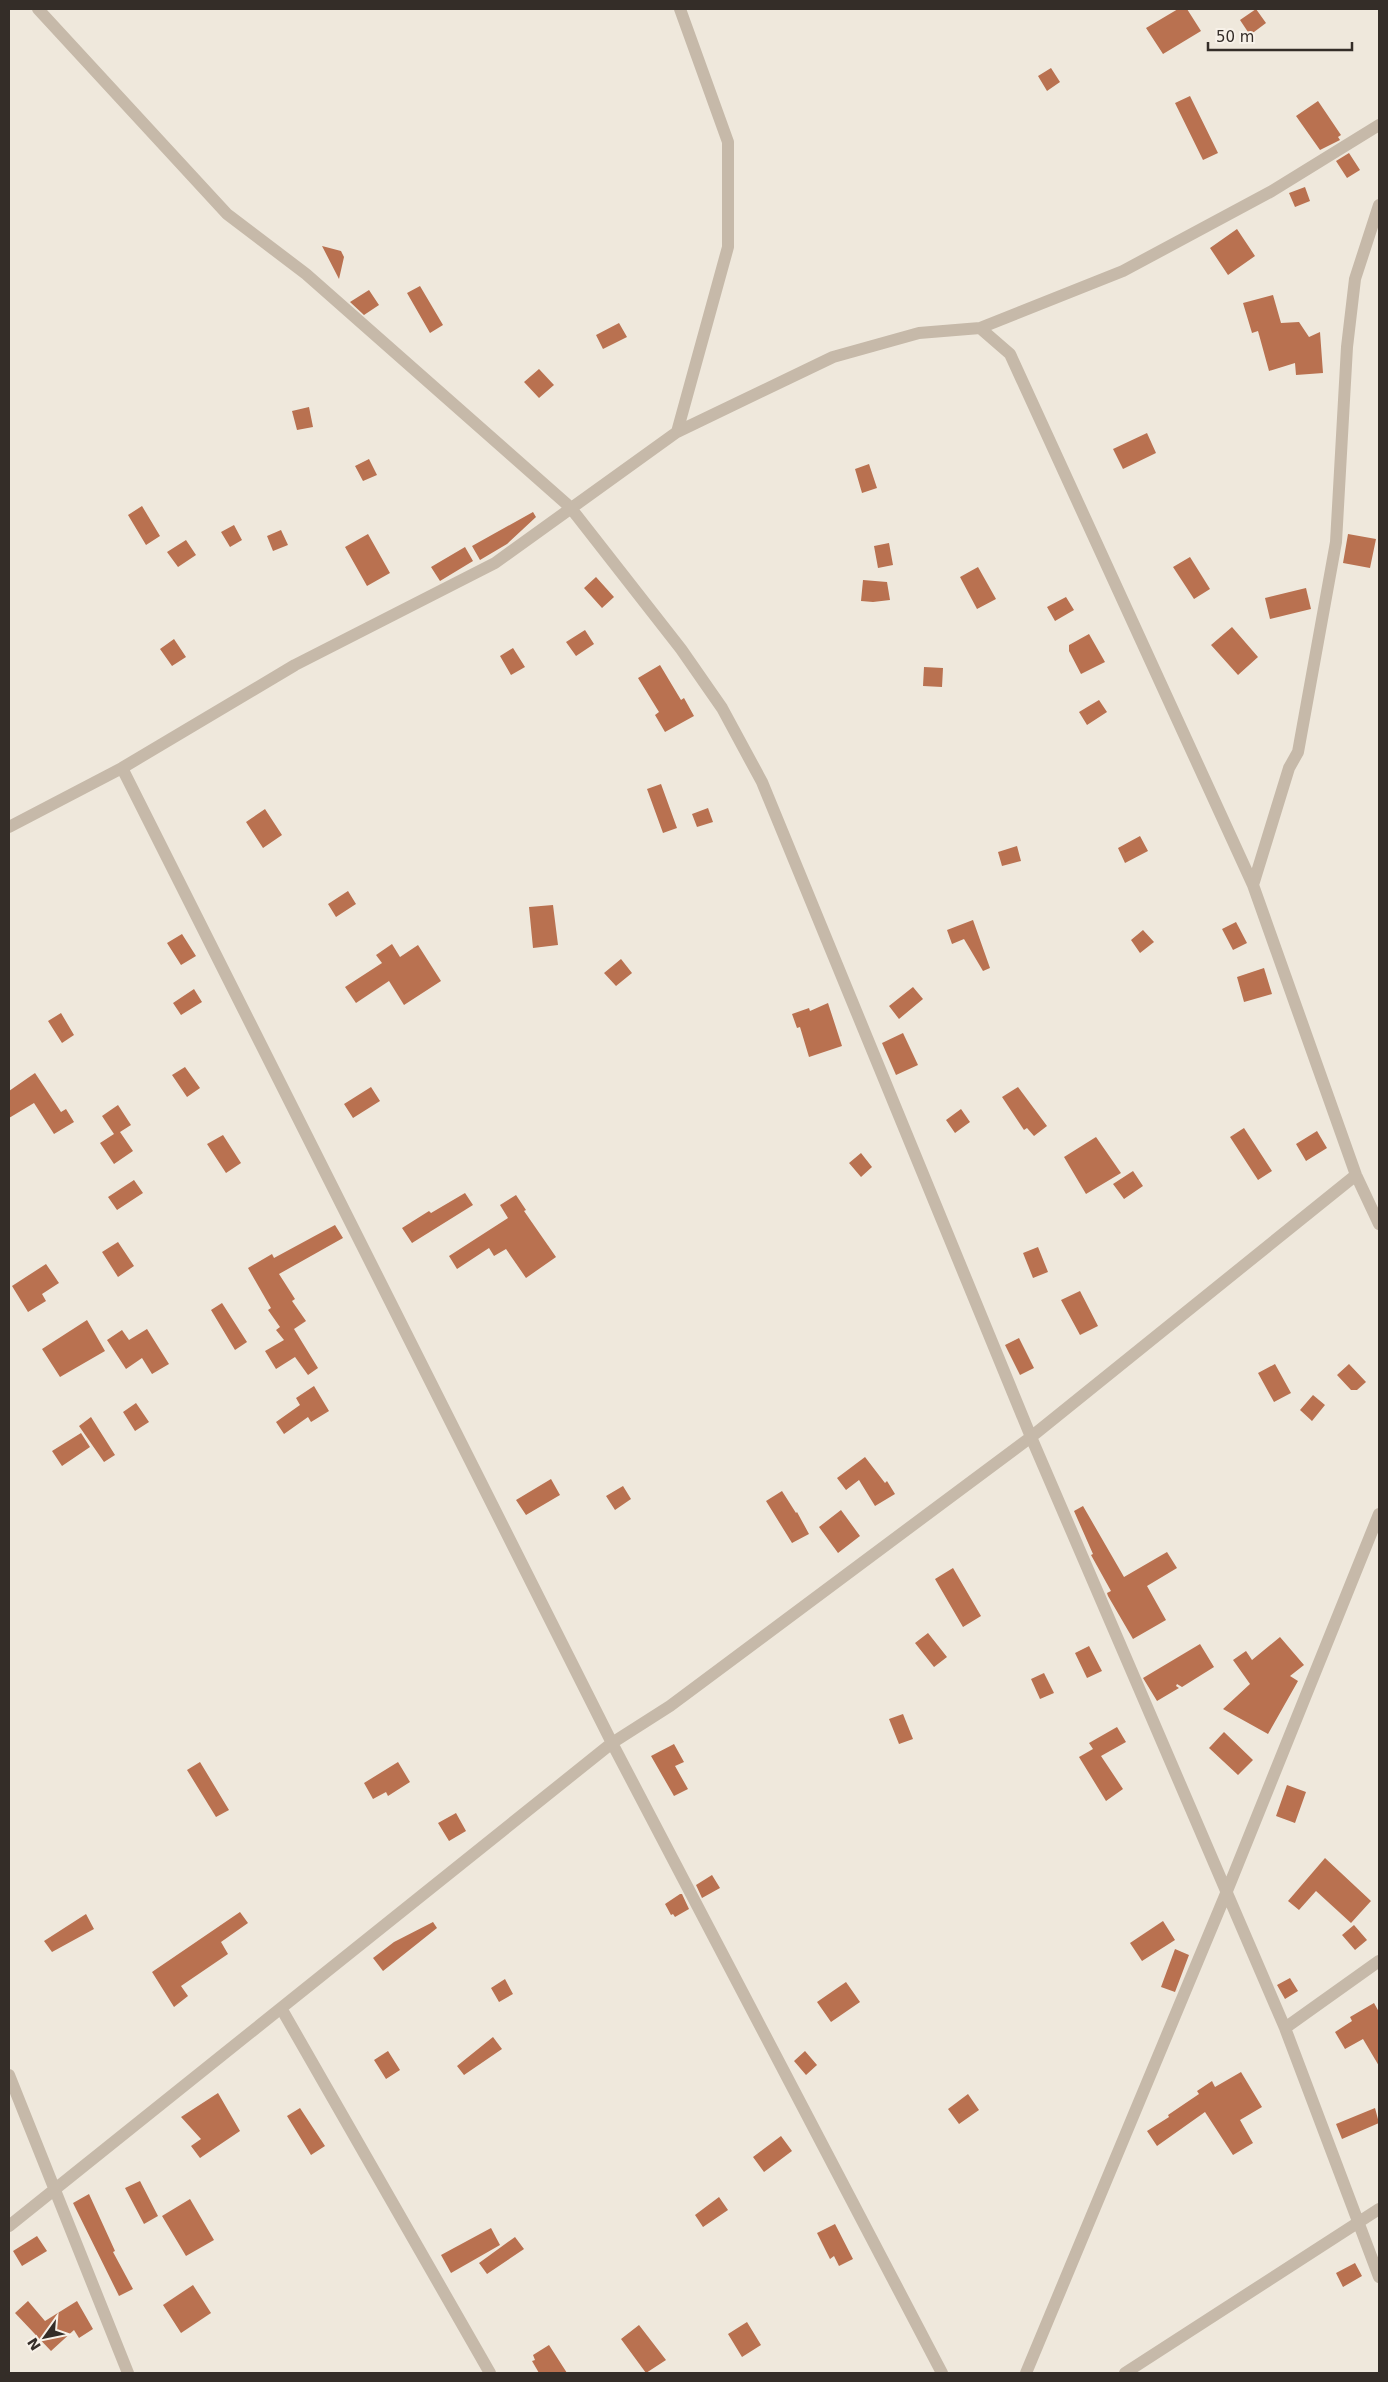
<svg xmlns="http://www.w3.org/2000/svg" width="1388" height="2382" font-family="'DejaVu Sans',sans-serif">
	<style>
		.building { fill: #b97150 }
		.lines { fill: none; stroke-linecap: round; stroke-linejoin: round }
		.street { stroke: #c6b9a9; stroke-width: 12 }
	</style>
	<rect width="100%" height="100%" fill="#efe8dc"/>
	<path class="building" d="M 1178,9 L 1187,9 L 1201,31 L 1163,54 L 1146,28 Z
		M 1256,9 L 1266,23 L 1250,35 L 1240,20 Z
		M 1051,68 L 1060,82 L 1047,91 L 1038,76 Z
		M 1190,96 L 1218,153 L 1203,160 L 1175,103 Z
		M 1318,101 L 1341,135 L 1338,137 L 1340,140 L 1320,150 L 1296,116 Z
		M 1349,153 L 1360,170 L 1347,178 L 1336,161 Z
		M 1305,187 L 1310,201 L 1295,207 L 1289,193 Z
		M 1237,229 L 1255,256 L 1228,275 L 1210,248 Z
		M 322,246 L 341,251 L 344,257 L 339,279 Z
		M 420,286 L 443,325 L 430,333 L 407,293 Z
		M 369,290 L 379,305 L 364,315 L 350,302 Z
		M 1273,295 L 1281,323 L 1299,322 L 1309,337 L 1320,332 L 1323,373 L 1296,375 L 1295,363 L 1269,371 L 1258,331 L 1252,333 L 1243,303 Z
		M 619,323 L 627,337 L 603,349 L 596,335 Z
		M 539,369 L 554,385 L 539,398 L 524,382 Z
		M 309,407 L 313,427 L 297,430 L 292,411 Z
		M 1147,433 L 1156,453 L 1123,469 L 1113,449 Z
		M 369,459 L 377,475 L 363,481 L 355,466 Z
		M 869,464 L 877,488 L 862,493 L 855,469 Z
		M 142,506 L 160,536 L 146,545 L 128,515 Z
		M 533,512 L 536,517 L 507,544 L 480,560 L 472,546 Z
		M 234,525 L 242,540 L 230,547 L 221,532 Z
		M 281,530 L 288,545 L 273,551 L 267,536 Z
		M 368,534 L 390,573 L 367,586 L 345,547 Z
		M 1348,534 L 1376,539 L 1370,568 L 1343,563 Z
		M 186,540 L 196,555 L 178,567 L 167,552 Z
		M 889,543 L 893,565 L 878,568 L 874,546 Z
		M 465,547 L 473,561 L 440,581 L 431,567 Z
		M 1190,557 L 1210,589 L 1194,599 L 1173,567 Z
		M 978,567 L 996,599 L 977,609 L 960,577 Z
		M 596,577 L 614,597 L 602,608 L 584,588 Z
		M 863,580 L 887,582 L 890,600 L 873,602 L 861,601 Z
		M 1306,588 L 1311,609 L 1270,619 L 1265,598 Z
		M 1066,597 L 1074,610 L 1055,621 L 1047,607 Z
		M 1232,627 L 1258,657 L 1238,675 L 1211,645 Z
		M 585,630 L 594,644 L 576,656 L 566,642 Z
		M 1089,634 L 1105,662 L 1081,674 L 1069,651 L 1069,645 Z
		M 174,639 L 186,657 L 172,666 L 160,649 Z
		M 513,648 L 525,667 L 511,675 L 500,656 Z
		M 660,665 L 681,700 L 684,698 L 694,716 L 665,732 L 655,715 L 659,712 L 638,678 Z
		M 924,667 L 943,668 L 942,687 L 923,686 Z
		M 1099,700 L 1107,712 L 1087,725 L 1079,712 Z
		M 661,784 L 677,828 L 663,833 L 647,789 Z
		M 708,808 L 713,822 L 697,827 L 692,814 Z
		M 265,809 L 282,835 L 263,848 L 246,822 Z
		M 1140,836 L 1148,851 L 1125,863 L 1118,848 Z
		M 1017,846 L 1021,861 L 1002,866 L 998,852 Z
		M 348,891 L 356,904 L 336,917 L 328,904 Z
		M 553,905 L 558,945 L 533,948 L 529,907 Z
		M 973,920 L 990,968 L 983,971 L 964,939 L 952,944 L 947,930 Z
		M 1236,922 L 1247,943 L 1233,950 L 1222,929 Z
		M 1143,930 L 1154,942 L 1140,953 L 1131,940 Z
		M 182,934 L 196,956 L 181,965 L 167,943 Z
		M 392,944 L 400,957 L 418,945 L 441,981 L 404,1005 L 389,981 L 356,1003 L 345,987 L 382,963 L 376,955 Z
		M 621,959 L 632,973 L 616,986 L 604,973 Z
		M 1264,968 L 1272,994 L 1244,1002 L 1237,977 Z
		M 913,987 L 923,999 L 899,1019 L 889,1006 Z
		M 194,989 L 202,1002 L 181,1015 L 173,1003 Z
		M 828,1003 L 842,1046 L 809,1057 L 800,1027 L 797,1028 L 792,1014 L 809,1008 L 810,1011 Z
		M 61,1013 L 74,1035 L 62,1043 L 48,1021 Z
		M 903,1033 L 918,1065 L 896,1075 L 882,1043 Z
		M 185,1067 L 200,1088 L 187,1097 L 172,1075 Z
		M 35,1073 L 61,1112 L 66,1109 L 74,1122 L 54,1134 L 34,1103 L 9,1118 L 9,1091 Z
		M 371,1087 L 380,1101 L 353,1118 L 344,1104 Z
		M 1018,1087 L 1047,1126 L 1034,1136 L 1027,1128 L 1024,1130 L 1002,1097 Z
		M 118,1105 L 131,1125 L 120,1132 L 133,1151 L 114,1164 L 100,1143 L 114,1134 L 102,1116 Z
		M 961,1109 L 970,1122 L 955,1133 L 946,1120 Z
		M 1244,1128 L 1272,1171 L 1258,1180 L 1230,1137 Z
		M 1317,1131 L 1327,1148 L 1306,1161 L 1296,1144 Z
		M 223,1135 L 241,1163 L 226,1173 L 207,1144 Z
		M 1096,1137 L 1121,1173 L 1086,1194 L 1064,1157 Z
		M 861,1153 L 872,1167 L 861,1177 L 849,1163 Z
		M 1133,1171 L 1143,1186 L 1124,1199 L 1113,1184 Z
		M 134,1180 L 143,1193 L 117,1210 L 108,1197 Z
		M 465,1193 L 473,1205 L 412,1243 L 402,1228 L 429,1211 L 431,1213 Z
		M 516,1195 L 526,1210 L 524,1211 L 556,1257 L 526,1278 L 506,1249 L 494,1256 L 489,1248 L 457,1269 L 449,1256 L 508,1218 L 500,1205 Z
		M 335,1225 L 343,1238 L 279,1274 L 295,1299 L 292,1301 L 306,1321 L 294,1329 L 318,1368 L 308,1375 L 295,1357 L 276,1369 L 265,1351 L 284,1340 L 276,1330 L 280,1327 L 268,1310 L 271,1308 L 248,1268 L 272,1254 L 274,1258 Z
		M 118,1242 L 134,1266 L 118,1277 L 102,1252 Z
		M 1038,1247 L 1048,1272 L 1033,1278 L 1023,1253 Z
		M 46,1264 L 59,1283 L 42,1294 L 46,1301 L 28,1312 L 12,1286 Z
		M 1080,1291 L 1098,1326 L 1080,1335 L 1061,1300 Z
		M 222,1303 L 247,1342 L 235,1350 L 211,1310 Z
		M 87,1320 L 105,1351 L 60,1377 L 42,1349 Z
		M 147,1329 L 169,1364 L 152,1374 L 142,1358 L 126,1369 L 107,1340 L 122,1330 L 129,1340 Z
		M 1019,1338 L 1034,1368 L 1020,1375 L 1005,1345 Z
		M 1275,1364 L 1291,1393 L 1274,1402 L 1258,1373 Z
		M 1349,1364 L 1366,1382 L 1357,1390 L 1351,1390 L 1337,1375 Z
		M 314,1386 L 329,1411 L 311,1422 L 308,1417 L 284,1434 L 276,1422 L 300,1405 L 296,1398 Z
		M 1313,1395 L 1325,1405 L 1312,1421 L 1300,1410 Z
		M 136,1403 L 149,1422 L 135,1431 L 123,1412 Z
		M 91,1417 L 115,1455 L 104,1462 L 79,1426 Z
		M 81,1433 L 90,1447 L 62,1466 L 52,1451 Z
		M 865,1457 L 885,1483 L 887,1481 L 895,1494 L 875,1506 L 859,1480 L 846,1490 L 837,1478 Z
		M 551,1479 L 560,1495 L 526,1515 L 516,1500 Z
		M 623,1486 L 631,1499 L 615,1510 L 606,1496 Z
		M 782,1491 L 796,1513 L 797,1512 L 809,1534 L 792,1543 L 766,1501 Z
		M 1083,1506 L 1124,1577 L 1167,1552 L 1177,1568 L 1147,1586 L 1166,1620 L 1133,1639 L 1108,1596 L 1107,1593 L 1111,1591 L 1091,1555 L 1093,1554 L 1074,1511 Z
		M 841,1510 L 860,1536 L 838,1553 L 819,1527 Z
		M 953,1568 L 981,1616 L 963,1627 L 935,1579 Z
		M 928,1633 L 947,1657 L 934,1667 L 915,1643 Z
		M 1280,1637 L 1304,1665 L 1290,1676 L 1298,1681 L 1268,1734 L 1223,1709 L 1250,1684 L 1233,1660 L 1246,1651 L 1252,1660 Z
		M 1200,1644 L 1214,1667 L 1182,1687 L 1177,1684 L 1176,1686 L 1179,1688 L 1157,1701 L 1143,1678 Z
		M 1089,1646 L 1102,1671 L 1087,1678 L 1075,1653 Z
		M 1044,1673 L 1054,1693 L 1040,1699 L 1031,1679 Z
		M 903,1714 L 913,1739 L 899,1744 L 889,1719 Z
		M 1117,1727 L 1126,1742 L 1101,1756 L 1123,1789 L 1106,1801 L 1079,1757 L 1093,1749 L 1089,1743 Z
		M 1224,1732 L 1253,1760 L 1238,1775 L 1209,1748 Z
		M 674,1744 L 684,1762 L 675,1766 L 688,1789 L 674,1796 L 651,1756 Z
		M 200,1762 L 229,1810 L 216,1817 L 187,1770 Z
		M 398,1762 L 410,1782 L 388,1796 L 386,1792 L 373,1799 L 364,1783 Z
		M 1287,1785 L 1306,1792 L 1295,1823 L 1276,1816 Z
		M 456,1813 L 466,1831 L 449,1841 L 438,1823 Z
		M 1325,1858 L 1371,1901 L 1351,1923 L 1316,1891 L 1299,1910 L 1288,1901 Z
		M 712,1875 L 720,1888 L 702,1898 L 696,1885 Z
		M 680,1894 L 682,1894 L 689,1909 L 675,1917 L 673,1914 L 671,1915 L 665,1904 Z
		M 240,1912 L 248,1923 L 221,1942 L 228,1954 L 181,1986 L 188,1996 L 174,2007 L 152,1972 Z
		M 86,1914 L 94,1929 L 52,1952 L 44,1941 Z
		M 1163,1921 L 1175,1940 L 1142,1961 L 1130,1943 Z
		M 433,1922 L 437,1928 L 383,1971 L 373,1958 L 394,1942 Z
		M 1354,1925 L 1367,1940 L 1355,1950 L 1342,1935 Z
		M 1175,1949 L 1189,1955 L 1175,1992 L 1161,1987 Z
		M 1290,1978 L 1298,1991 L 1285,1999 L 1277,1985 Z
		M 505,1979 L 513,1994 L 499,2002 L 491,1988 Z
		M 846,1982 L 860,2002 L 831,2022 L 817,2002 Z
		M 1374,2003 L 1379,2012 L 1379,2066 L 1363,2039 L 1345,2049 L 1335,2032 L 1352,2021 L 1350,2017 Z
		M 493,2037 L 502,2049 L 464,2075 L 457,2066 Z
		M 388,2051 L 400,2070 L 386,2079 L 374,2060 Z
		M 805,2051 L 817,2065 L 806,2075 L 794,2061 Z
		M 1241,2072 L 1262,2107 L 1240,2120 L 1253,2143 L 1233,2155 L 1205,2112 L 1157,2146 L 1147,2131 L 1169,2117 L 1168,2115 L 1199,2094 L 1197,2091 L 1212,2081 L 1215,2087 Z
		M 218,2093 L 240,2131 L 200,2158 L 191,2146 L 201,2139 L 181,2117 Z
		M 968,2094 L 979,2110 L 959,2124 L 948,2109 Z
		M 300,2108 L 325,2146 L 311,2155 L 287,2116 Z
		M 1375,2108 L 1379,2123 L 1342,2139 L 1336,2124 Z
		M 781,2136 L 792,2151 L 764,2172 L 753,2157 Z
		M 140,2181 L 158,2216 L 144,2224 L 125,2188 Z
		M 89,2194 L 115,2251 L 113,2252 L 133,2289 L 119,2296 L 73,2203 Z
		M 719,2197 L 728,2210 L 703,2227 L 695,2215 Z
		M 190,2199 L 214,2240 L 186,2256 L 162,2216 Z
		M 835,2224 L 853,2259 L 839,2266 L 834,2256 L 830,2259 L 817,2233 Z
		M 491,2228 L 500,2245 L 451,2273 L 441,2255 Z
		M 37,2236 L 47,2251 L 22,2266 L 13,2251 Z
		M 515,2237 L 524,2249 L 487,2274 L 479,2263 Z
		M 1355,2263 L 1362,2276 L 1343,2287 L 1336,2273 Z
		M 193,2285 L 211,2313 L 181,2333 L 163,2305 Z
		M 28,2301 L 45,2321 L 77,2301 L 93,2329 L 79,2338 L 74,2330 L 51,2351 L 15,2313 Z
		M 747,2322 L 761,2345 L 742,2357 L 728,2334 Z
		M 639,2325 L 666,2360 L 646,2373 L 621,2339 Z
		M 549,2345 L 567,2373 L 539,2373 L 532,2361 L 535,2360 L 533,2355 Z"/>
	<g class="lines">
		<path class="street" d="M 38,9 L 227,214 L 306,274 L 570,507 L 681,649 L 722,708 L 762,782 L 1031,1437 L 1285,2028 L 1379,2277
			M 980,328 L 1010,354 L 1253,885 L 1356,1175 L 1379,1224
			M 677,432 L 728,247 L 728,142 L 680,9
			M 122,768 L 612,1743 L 942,2373
			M 9,827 L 122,768 L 295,665 L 495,563 L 677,432 L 833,357 L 919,333 L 980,328 L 1123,271 L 1272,191 L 1379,125
			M 1253,885 L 1289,768 L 1298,752 L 1336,542 L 1347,347 L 1355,279 L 1379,205
			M 281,2008 L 490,2373
			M 1285,2028 L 1379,1961
			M 9,2075 L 128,2373
			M 9,2226 L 612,1743 L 670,1706 L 1031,1437 L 1356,1175
			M 1026,2373 L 1227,1891 L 1379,1514
			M 1125,2373 L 1379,2209"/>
	</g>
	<rect width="1388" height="2382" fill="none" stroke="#342d28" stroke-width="20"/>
	<g transform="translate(45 2337) rotate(237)" stroke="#f7f1e8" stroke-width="4" paint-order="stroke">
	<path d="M0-4L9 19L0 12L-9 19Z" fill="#342d28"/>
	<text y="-8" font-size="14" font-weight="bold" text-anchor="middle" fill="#342d28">N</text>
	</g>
	<path d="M1208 42v8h144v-8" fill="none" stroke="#342d28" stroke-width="2.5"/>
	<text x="1216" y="42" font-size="15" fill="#342d28" stroke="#f7f1e8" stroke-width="4" paint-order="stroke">50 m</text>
</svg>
